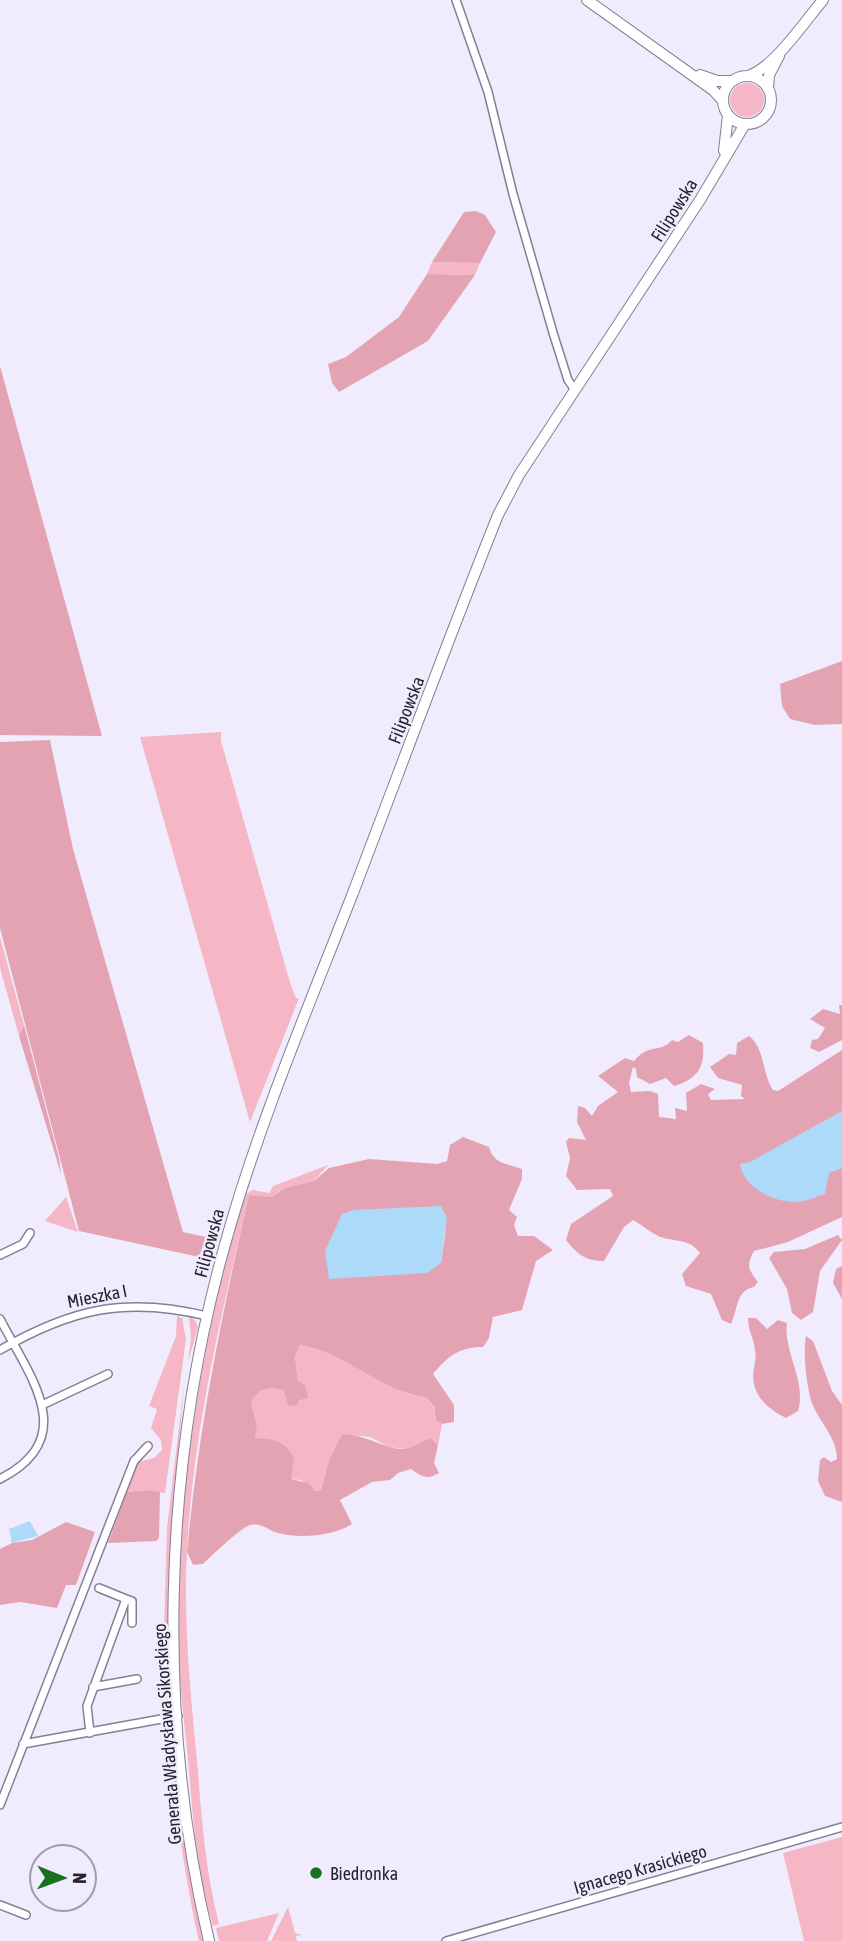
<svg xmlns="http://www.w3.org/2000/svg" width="842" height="1941" font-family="'Asap Condensed',sans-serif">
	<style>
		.green { fill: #f5b6c5 }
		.forest { fill: #e4a3b3; fill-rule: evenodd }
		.water { fill: #acdaf8 }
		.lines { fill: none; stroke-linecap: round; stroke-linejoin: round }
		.minor-casing { stroke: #857e96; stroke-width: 10 }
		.major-casing { stroke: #857e96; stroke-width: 12 }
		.minor { stroke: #fff; stroke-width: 7 }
		.major { stroke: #fff; stroke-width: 10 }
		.poi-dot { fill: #16721f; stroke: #f1ecfd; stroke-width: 2.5 }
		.labels { text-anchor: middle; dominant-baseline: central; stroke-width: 5; stroke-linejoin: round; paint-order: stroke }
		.street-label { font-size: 18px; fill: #26232d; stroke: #f1ecfd }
		.poi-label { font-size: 18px; fill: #26232d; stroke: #f1ecfd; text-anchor: start }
	</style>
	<rect width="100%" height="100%" fill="#f1ecfd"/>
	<path class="green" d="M730 100a17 17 0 1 1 34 0a17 17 0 1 1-34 0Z
		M 432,262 L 480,263 L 475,275 L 427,274 Z
		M 221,732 L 221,741 L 291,986 L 296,998 L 299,998 L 250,1122 L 140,737 Z
		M 0,937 L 24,1025 L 19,1036 L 0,968 Z
		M 328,1165 L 314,1181 L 285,1188 L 272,1197 L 249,1195 C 222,1312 193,1430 187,1550 C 183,1624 191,1698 198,1772 C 202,1824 206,1873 219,1924 L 213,1926 C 196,1871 193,1817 188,1759 C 184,1718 178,1675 178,1633 C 178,1484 202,1338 244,1195 L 253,1190 L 269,1193 L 273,1186 Z
		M 66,1197 L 78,1232 L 45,1221 Z
		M 177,1316 L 182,1318 L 186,1339 L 165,1493 L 147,1490 L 127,1492 L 137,1462 L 154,1458 L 162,1450 L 161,1440 L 151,1428 L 157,1409 L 149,1406 L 176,1336 Z
		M 189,1316 L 195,1320 L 198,1327 L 188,1362 L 191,1338 Z
		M 300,1345 C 346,1352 380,1392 426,1397 L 434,1408 L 436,1420 L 442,1424 L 438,1445 L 431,1438 L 406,1449 L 389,1447 L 370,1437 L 342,1434 L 329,1460 L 321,1490 L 317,1491 L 301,1480 L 291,1479 L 290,1468 L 255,1439 L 257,1426 L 251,1402 C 258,1389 270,1385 284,1391 L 298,1382 L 295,1356 Z
		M 184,1385 L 172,1529 L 168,1707 L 160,1714 L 166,1702 L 164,1630 L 167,1528 Z
		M 161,1723 L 168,1724 L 173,1732 L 189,1863 L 204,1941 L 199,1941 C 189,1897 182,1852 176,1807 C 172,1779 174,1748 161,1723 Z
		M 842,1837 L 842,1941 L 804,1941 L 783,1853 Z
		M 288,1907 L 295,1933 L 302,1935 L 296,1936 L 297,1941 L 271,1941 Z
		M 279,1913 L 267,1941 L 219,1941 L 216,1928 Z"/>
	<path class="forest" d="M 476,211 L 485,215 L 496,232 L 480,263 L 432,262 L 464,212 Z
		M 427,274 L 475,275 L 428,341 L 339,392 L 332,383 L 328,364 L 346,357 L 399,317 Z
		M 0,366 L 102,736 L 0,735 Z
		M 842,661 L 842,724 L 815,725 L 790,719 L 782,706 L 780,684 Z
		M 50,740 L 73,849 L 183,1232 L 206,1237 L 199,1257 L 79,1231 L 0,928 L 0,742 Z
		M 839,1005 L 842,1005 L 842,1040 L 819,1052 L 810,1048 L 812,1040 L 818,1039 L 825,1028 L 810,1019 L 823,1009 L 840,1014 Z
		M 24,1025 L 59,1158 L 61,1174 L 19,1036 Z
		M 689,1035 L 703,1043 C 705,1067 698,1079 674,1086 L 666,1078 L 650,1084 L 637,1077 L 636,1069 L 633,1067 L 629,1083 L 631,1092 L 650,1091 L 658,1094 L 659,1117 L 676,1119 L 675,1108 L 687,1111 L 686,1093 L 701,1084 L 715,1089 L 708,1094 L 711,1100 L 745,1099 L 741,1096 L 742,1085 L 718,1078 L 710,1067 L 729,1054 L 736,1055 L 737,1043 L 749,1036 C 765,1048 762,1074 773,1090 L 778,1091 L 842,1050 L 842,1217 L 788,1242 L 754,1251 C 746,1265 748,1269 758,1282 L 754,1287 C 736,1290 738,1309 731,1324 L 722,1320 L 711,1294 L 686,1286 L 682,1274 L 700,1253 C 688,1237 675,1243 658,1236 C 650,1232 642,1225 633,1220 L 624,1227 L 604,1261 C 585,1261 577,1254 566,1240 L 571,1224 L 613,1196 L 610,1189 L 577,1190 L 566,1176 L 570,1158 L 566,1142 L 569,1138 L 586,1140 L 577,1122 L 578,1106 L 585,1108 L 592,1116 L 598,1106 L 618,1092 L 598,1076 L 625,1058 L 634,1061 C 650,1042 660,1054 672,1040 L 678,1042 Z
		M 463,1137 L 489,1147 C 494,1165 507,1163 522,1169 L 522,1179 L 509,1210 L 517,1217 L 514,1225 L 518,1236 L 534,1236 L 553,1250 L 536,1261 L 522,1310 L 493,1317 L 489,1338 L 483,1347 C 459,1347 448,1356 433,1374 L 454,1405 L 454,1422 L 442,1424 L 436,1420 L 434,1407 L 426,1397 C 380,1392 346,1352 300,1345 L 295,1356 L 298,1381 L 305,1385 L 308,1398 L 299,1400 L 296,1406 L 288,1405 L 284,1391 C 270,1385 258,1389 251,1402 L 257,1426 L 255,1439 C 272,1437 287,1442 294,1459 L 291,1479 L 308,1483 L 316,1491 L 321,1490 L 329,1460 L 342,1434 C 365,1434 387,1450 404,1449 C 412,1448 422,1441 431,1438 L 438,1445 L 434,1463 L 439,1473 C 427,1480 422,1477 411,1469 L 398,1473 L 390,1480 L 372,1482 L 340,1500 L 352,1524 C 334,1536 300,1539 278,1533 C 267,1530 260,1521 248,1526 C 240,1529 211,1556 203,1564 L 193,1565 L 187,1552 C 198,1431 222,1313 249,1195 L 272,1197 L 285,1188 L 314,1181 L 329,1168 L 369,1159 L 437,1164 L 447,1161 L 450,1145 ZM 446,1229 L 441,1263 L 325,1251 Z
		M 838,1235 L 842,1240 L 820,1271 L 813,1312 L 801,1320 L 792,1313 L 787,1289 L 769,1258 L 774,1252 L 805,1249 Z
		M 842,1266 L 842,1299 L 833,1283 L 836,1269 Z
		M 748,1318 L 756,1318 L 767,1329 L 778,1320 L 787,1323 C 783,1352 807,1381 798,1411 L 786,1418 C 770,1410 754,1398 753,1377 C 753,1368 757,1360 755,1350 C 754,1338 748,1331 748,1318 Z
		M 806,1336 L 813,1341 L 832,1391 L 842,1405 L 842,1502 L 825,1496 L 818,1481 L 820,1460 L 824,1457 L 831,1462 L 837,1459 C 837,1435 816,1420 810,1397 C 806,1378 803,1354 806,1336 Z
		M 147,1490 L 160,1492 L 159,1538 L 156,1541 L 108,1543 L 127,1492 Z
		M 66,1522 L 95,1532 L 76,1585 L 66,1585 L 57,1608 L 20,1602 L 0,1605 L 0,1549 L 12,1543 L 32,1540 Z"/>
	<path class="water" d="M 842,1111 L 842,1168 L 829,1173 L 825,1194 C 818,1196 810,1200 803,1201 C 780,1206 743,1189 740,1164 L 750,1162 Z
		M 441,1206 L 447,1217 L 441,1263 L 427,1273 L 329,1279 L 325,1251 L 342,1214 L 353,1210 Z
		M 30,1521 L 38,1536 L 12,1543 L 9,1529 Z"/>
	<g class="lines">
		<defs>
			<path id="minor" d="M 456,0 L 488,92 L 513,194 L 554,336 L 568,380 L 575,390
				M 0,1255 L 23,1244 L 30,1233
				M 0,1319 C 30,1377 81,1438 0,1479
				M 0,1350 C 71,1309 126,1296 207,1316
				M 42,1405 L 108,1374
				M 126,1599 L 132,1601 L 132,1623
				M 93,1687 L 137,1679
				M 90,1733 L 87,1706 L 126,1599 L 99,1588
				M 23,1744 L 178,1716
				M 0,1805 L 134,1461 L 148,1446
				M 0,1905 L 26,1915
				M 446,1941 L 842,1827"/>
			<path id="major" d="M 587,0 L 713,90 L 723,101
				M 700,75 L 717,81 L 733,81
				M 748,76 C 774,68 805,21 823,0
				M723 100a24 24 0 1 1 48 0a24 24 0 1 1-48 0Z
				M 768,89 L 769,75 L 779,56
				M 724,151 L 728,115
				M 209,1941 C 156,1718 163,1468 224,1248 C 257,1128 306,1013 351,898 C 400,770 447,642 498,515 L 519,475 L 700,200 L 745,124"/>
		</defs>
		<use href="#minor" class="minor-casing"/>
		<use href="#major" class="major-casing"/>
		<use href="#minor" class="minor"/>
		<use href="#major" class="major"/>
	</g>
	<circle class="poi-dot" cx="316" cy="1873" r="7"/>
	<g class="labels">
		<g class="street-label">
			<text transform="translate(674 210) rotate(-58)">Filipowska</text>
			<text transform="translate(406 710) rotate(-69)">Filipowska</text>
			<text transform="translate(209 1243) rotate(-75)">Filipowska</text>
			<text transform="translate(97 1296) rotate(-11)">Mieszka I</text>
			<text transform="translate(167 1734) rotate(-94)">Generała Władysława Sikorskiego</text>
			<text transform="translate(640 1869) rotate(-16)">Ignacego Krasickiego</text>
		</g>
		<g class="poi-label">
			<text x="330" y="1873">Biedronka</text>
		</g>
	</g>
	<g transform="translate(63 1878) rotate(91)"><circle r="33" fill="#f1ecfd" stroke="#a09caa" stroke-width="2"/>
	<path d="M0-5L12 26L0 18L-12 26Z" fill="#16721f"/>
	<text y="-10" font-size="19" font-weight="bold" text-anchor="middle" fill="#26232d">N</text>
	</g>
</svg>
